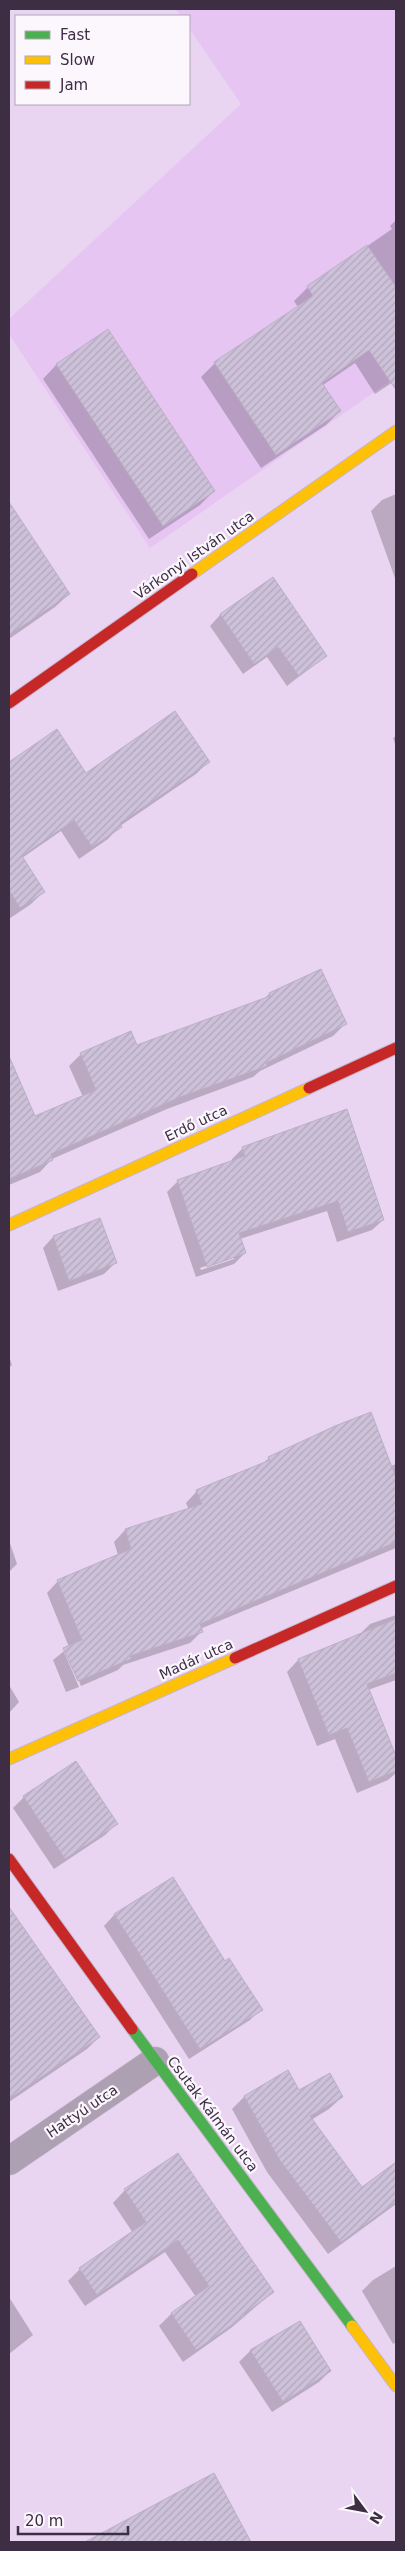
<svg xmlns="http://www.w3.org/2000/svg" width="405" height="2551" font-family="'DejaVu Sans',sans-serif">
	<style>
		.built { fill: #e6c5f3 }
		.shadow { fill: #0003; fill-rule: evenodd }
		.building { fill: url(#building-hatch); stroke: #bbafc7 }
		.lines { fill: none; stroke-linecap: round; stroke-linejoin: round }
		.street-casing { stroke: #c6b5cc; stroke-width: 29 }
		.fast-casing { stroke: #c6b5cc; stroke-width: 13 }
		.slow-casing { stroke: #c6b5cc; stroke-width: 13 }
		.jam-casing { stroke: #c6b5cc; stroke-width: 13 }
		.street { stroke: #ada0b2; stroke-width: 28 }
		.fast { stroke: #4caf50; stroke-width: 11 }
		.slow { stroke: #ffc107; stroke-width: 11 }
		.jam { stroke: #c62828; stroke-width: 11 }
		.labels { text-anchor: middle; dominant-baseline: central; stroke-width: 4.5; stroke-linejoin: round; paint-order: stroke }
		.street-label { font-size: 14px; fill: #3d2e44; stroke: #fbf7fd }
	</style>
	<defs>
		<pattern id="building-hatch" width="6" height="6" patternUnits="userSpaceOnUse" patternTransform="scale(1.25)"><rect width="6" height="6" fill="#cdc1d9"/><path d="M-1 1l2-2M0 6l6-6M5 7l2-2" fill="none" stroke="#b1a6bb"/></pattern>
	</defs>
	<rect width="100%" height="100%" fill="#e9d4f1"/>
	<path class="built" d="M 175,9 L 396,9 L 396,377 L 150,548 L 9,334 L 9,319 L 241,104 L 189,28 L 189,16 L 181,16 Z"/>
	<path class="shadow" d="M 396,220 L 396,380 L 375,394 L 355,363 L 323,385 L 340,411 L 326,425 L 261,468 L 201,377 L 215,363 L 298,307 L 294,301 L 308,287 L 392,229 L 390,226 Z
		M 108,331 L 214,491 L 200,505 L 149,539 L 43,379 L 56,365 Z
		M 396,494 L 396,581 L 371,511 L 382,500 Z
		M 9,504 L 69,594 L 55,607 L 9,639 Z
		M 273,579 L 325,656 L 287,686 L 267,657 L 243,674 L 210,626 L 220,615 Z
		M 396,736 L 396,747 L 393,738 Z
		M 11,762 L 86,774 L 208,762 L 196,774 L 120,826 L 108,839 L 79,859 L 61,831 L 22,858 L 43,892 L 31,904 L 9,919 L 9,764 Z
		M 320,971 L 345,1024 L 333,1036 L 260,1071 L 253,1077 L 167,1109 L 52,1159 L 40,1172 L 9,1185 L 9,1093 L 21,1088 L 34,1118 L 83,1097 L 69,1066 L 81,1054 L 137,1047 L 264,999 L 269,994 Z
		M 243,1148 L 383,1220 L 372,1230 L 337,1242 L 327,1211 L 240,1239 L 245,1253 L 234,1264 L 196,1277 L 167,1192 L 178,1181 L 232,1162 L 232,1159 ZM 234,1256 L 234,1259 L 201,1270 L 200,1268 Z
		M 53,1237 L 115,1263 L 104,1274 L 58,1291 L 43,1248 Z
		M 9,1356 L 12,1365 L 9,1368 Z
		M 269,1458 L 391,1466 L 396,1464 L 396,1548 L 200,1629 L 201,1632 L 190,1643 L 123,1665 L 118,1670 L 81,1686 L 67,1652 L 64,1652 L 79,1687 L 66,1692 L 53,1660 L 69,1647 L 47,1593 L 58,1581 L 118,1555 L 114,1542 L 125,1530 L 189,1510 L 186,1503 L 197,1491 L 261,1465 Z
		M 9,1540 L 17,1564 L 9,1572 Z
		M 396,1615 L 396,1680 L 368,1690 L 396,1760 L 396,1773 L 388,1780 L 357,1793 L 335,1739 L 317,1746 L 287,1672 L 298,1660 L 359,1635 L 370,1624 Z
		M 9,1685 L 19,1702 L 9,1713 Z
		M 24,1797 L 116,1824 L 105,1835 L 54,1869 L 13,1808 Z
		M 172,1879 L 224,1963 L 261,2009 L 250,2020 L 189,2059 L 104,1926 L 114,1915 Z
		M 9,1909 L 99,2037 L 87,2049 L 9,2102 Z
		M 287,2072 L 298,2092 L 342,2097 L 329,2109 L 311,2120 L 362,2189 L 396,2164 L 396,2204 L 328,2254 L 267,2172 L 232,2109 L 244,2097 Z
		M 125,2190 L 273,2292 L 231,2328 L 183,2362 L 159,2326 L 171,2314 L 196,2297 L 165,2252 L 85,2306 L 68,2281 L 80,2269 L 133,2233 L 113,2203 Z
		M 396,2266 L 396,2342 L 393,2344 L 362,2291 L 373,2280 Z
		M 9,2297 L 33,2335 L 9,2354 Z
		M 299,2322 L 330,2371 L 319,2382 L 272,2412 L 239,2362 L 250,2351 Z
		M 213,2475 L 249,2542 L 87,2542 Z"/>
	<path class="building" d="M 367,245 L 396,287 L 396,390 L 369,350 L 322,383 L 341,411 L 276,455 L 214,362 L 313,296 L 307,286 Z
		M 108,329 L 215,491 L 163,526 L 56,364 Z
		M 9,502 L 70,594 L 9,635 Z
		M 273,577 L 327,656 L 299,676 L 278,647 L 254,664 L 220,614 Z
		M 175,711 L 210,762 L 120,823 L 122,827 L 92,847 L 74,820 L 22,856 L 45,892 L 20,908 L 9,890 L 9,762 L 57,729 L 86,773 Z
		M 321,969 L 347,1024 L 266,1063 L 267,1066 L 180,1097 L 51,1154 L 53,1160 L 9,1179 L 9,1056 L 35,1116 L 96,1090 L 80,1053 L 131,1031 L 137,1045 L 270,996 L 269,993 Z
		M 347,1109 L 384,1220 L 348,1232 L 338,1201 L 239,1233 L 246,1253 L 207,1267 L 177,1180 L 245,1156 L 242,1147 Z
		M 100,1218 L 117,1263 L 69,1281 L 53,1236 Z
		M 371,1412 L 396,1478 L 396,1542 L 200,1624 L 203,1632 L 130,1656 L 131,1659 L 78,1681 L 63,1648 L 82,1640 L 57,1580 L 131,1549 L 125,1529 L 202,1504 L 196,1490 L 270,1460 L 268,1457 L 335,1426 Z
		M 396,1619 L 396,1673 L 367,1684 L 396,1756 L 396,1771 L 369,1782 L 347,1728 L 329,1735 L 298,1659 Z
		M 76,1761 L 118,1824 L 65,1859 L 23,1796 Z
		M 173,1877 L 225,1961 L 229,1958 L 263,2010 L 200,2049 L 114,1914 Z
		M 9,1907 L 100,2037 L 9,2099 Z
		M 288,2070 L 299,2090 L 330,2073 L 343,2097 L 310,2116 L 362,2187 L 396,2162 L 396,2202 L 341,2242 L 279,2159 L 244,2096 Z
		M 178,2153 L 274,2292 L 244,2314 L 245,2316 L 196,2350 L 171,2313 L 209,2286 L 178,2240 L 97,2295 L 79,2268 L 146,2222 L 124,2189 Z
		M 300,2321 L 331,2371 L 283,2402 L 250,2350 Z
		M 214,2473 L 251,2542 L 85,2542 Z"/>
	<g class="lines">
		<defs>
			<path id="street" d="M 9,2161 L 155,2061"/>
			<path id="fast" d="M 132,2029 L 352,2326"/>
			<path id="slow" d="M 192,574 L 396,431
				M 9,1225 L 309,1088
				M 9,1759 L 235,1658
				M 352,2326 L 396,2386"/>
			<path id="jam" d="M 9,703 L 192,574
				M 309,1088 L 396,1048
				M 235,1658 L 396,1586
				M 9,1859 L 132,2029"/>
		</defs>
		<use href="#street" class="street-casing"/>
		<use href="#fast" class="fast-casing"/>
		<use href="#slow" class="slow-casing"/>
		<use href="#jam" class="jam-casing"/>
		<use href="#street" class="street"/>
		<use href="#fast" class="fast"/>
		<use href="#slow" class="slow"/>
		<use href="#jam" class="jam"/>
	</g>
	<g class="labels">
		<g class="street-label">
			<text transform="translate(194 555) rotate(-35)">Várkonyi István utca</text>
			<text transform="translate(196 1123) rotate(-25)">Erdő utca</text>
			<text transform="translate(196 1659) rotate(-24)">Madár utca</text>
			<text transform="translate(82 2111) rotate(-34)">Hattyú utca</text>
			<text transform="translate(213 2114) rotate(53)">Csutak Kálmán utca</text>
		</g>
	</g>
	<rect width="405" height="2551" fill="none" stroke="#3d2e44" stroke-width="20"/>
	<rect x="15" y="15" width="175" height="90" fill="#fbf7fd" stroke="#afa7b3"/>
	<rect x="25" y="31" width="25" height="8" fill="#4caf50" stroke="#afa7b3"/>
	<text x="60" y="40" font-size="15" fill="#3d2e44">Fast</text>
	<rect x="25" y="56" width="25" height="8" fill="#ffc107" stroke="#afa7b3"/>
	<text x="60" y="65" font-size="15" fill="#3d2e44">Slow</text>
	<rect x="25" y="81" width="25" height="8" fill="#c62828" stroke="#afa7b3"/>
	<text x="60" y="90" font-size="15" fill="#3d2e44">Jam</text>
	<g transform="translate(365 2511) rotate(122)" stroke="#fbf7fd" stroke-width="4" paint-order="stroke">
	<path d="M0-4L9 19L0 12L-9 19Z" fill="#3d2e44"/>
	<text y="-8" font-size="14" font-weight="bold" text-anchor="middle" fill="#3d2e44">N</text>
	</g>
	<path d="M18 2526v8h110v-8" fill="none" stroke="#3d2e44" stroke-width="2.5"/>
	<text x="25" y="2526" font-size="15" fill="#3d2e44" stroke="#fbf7fd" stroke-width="4" paint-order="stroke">20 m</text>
</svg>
